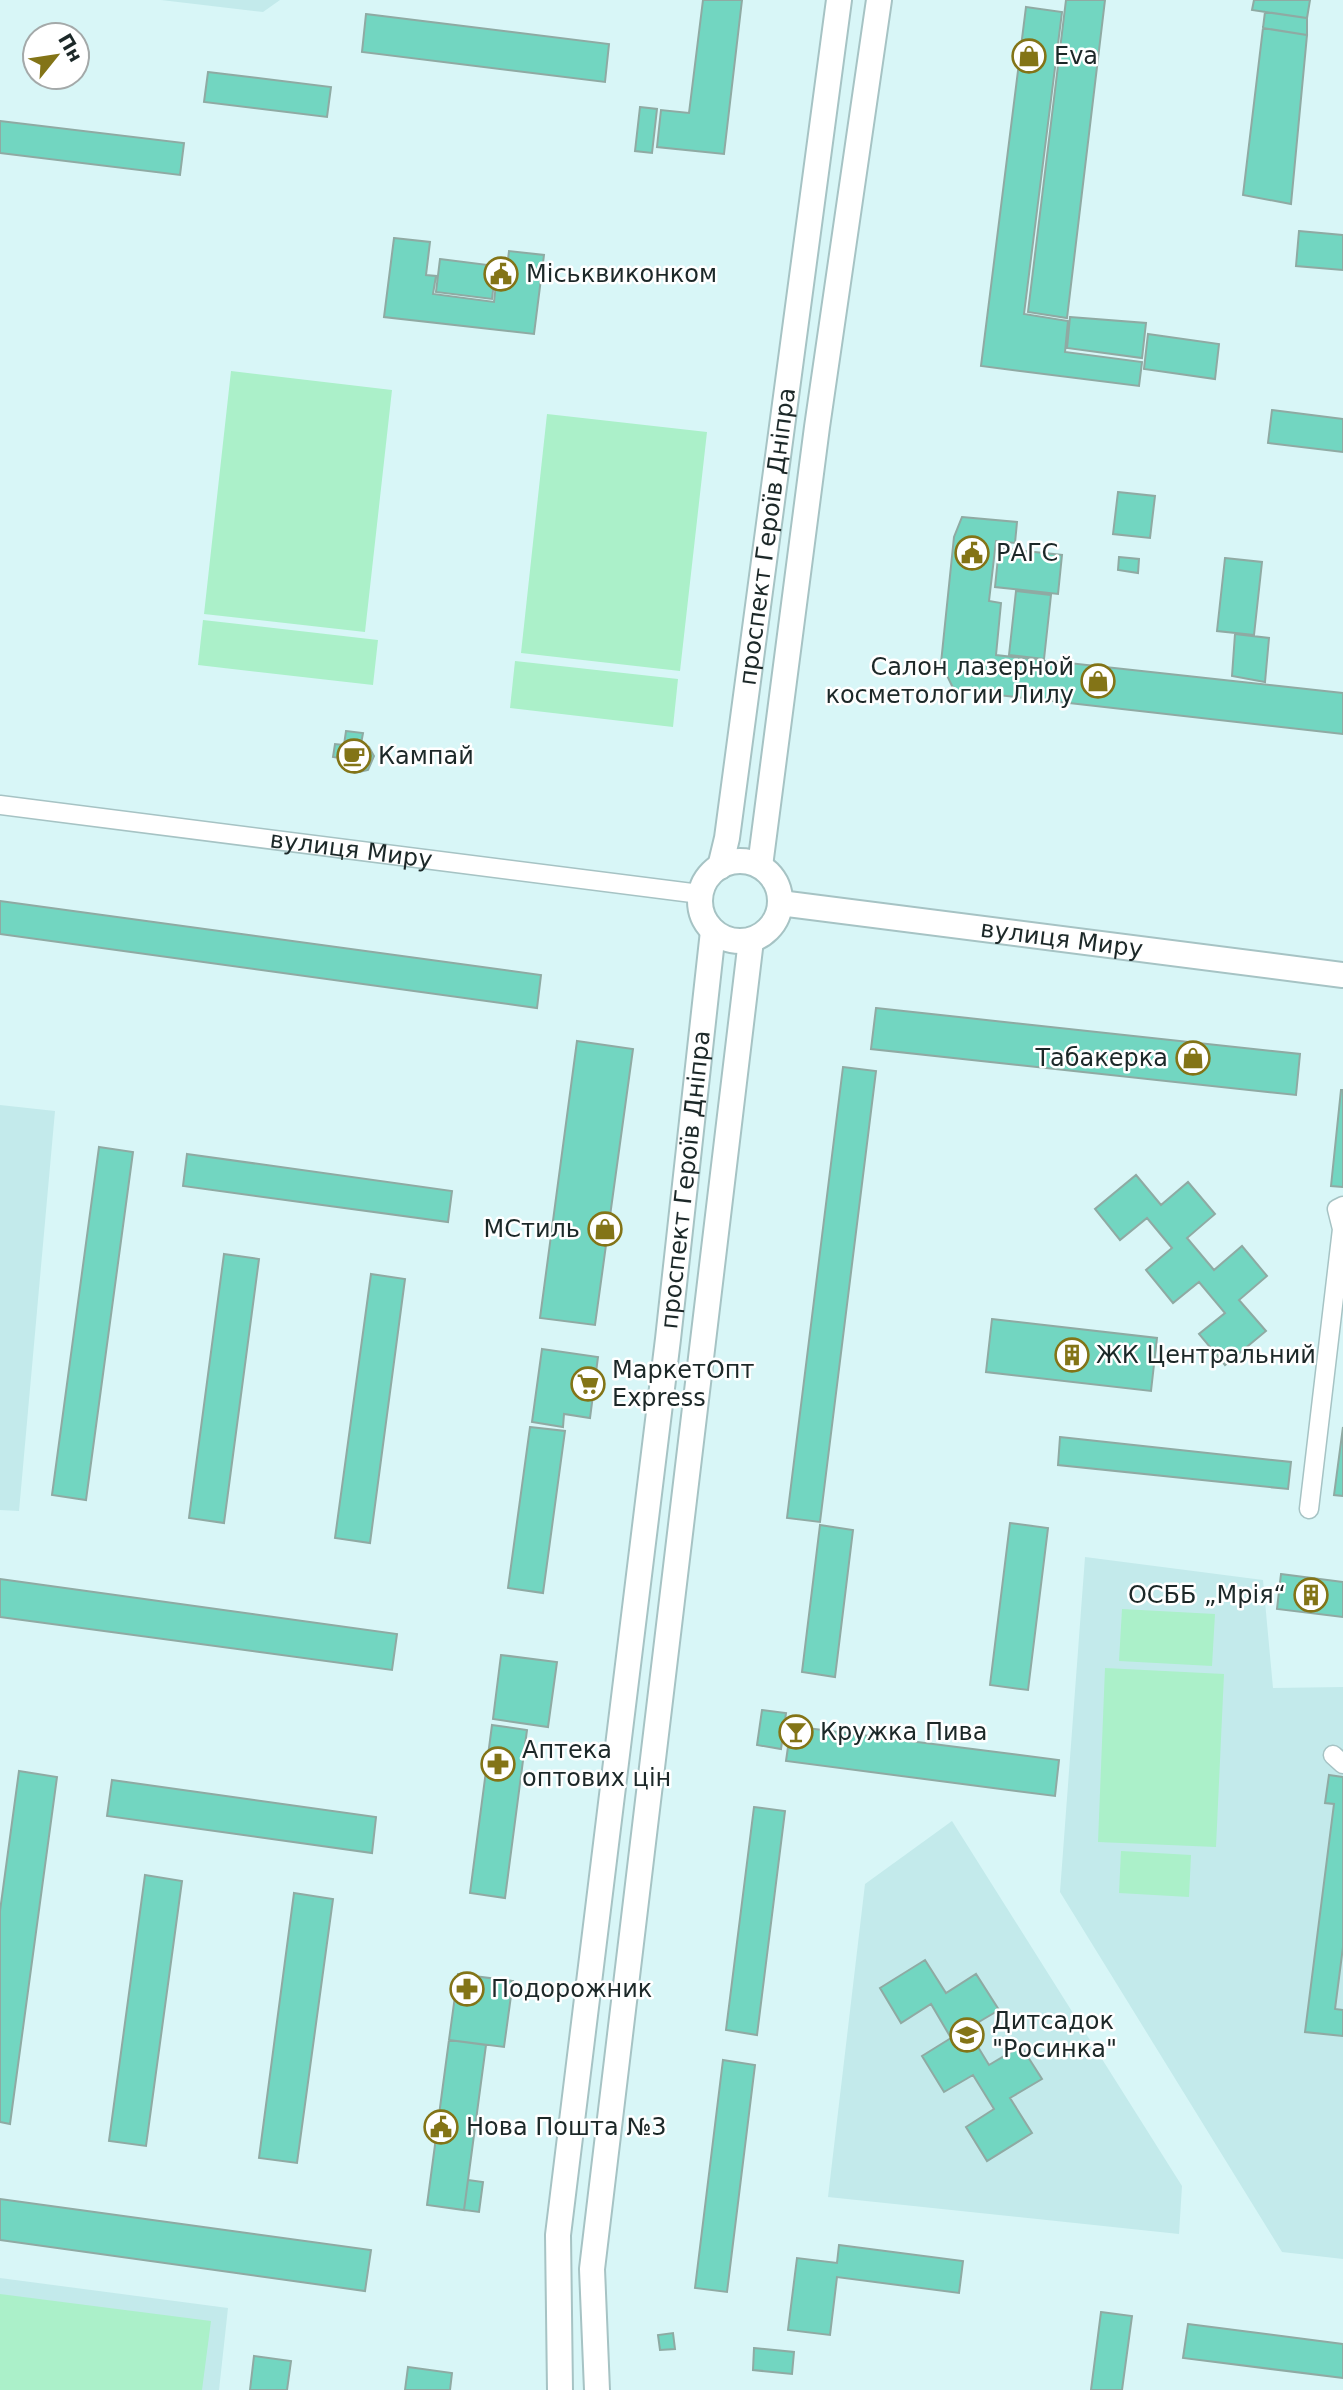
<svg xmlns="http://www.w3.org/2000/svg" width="1343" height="2390" font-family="'DejaVu Sans',sans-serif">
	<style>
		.built { fill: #c3eaeb }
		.green { fill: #abf0c9 }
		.building { fill: #72d6c1; stroke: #8faaa3; stroke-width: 2 }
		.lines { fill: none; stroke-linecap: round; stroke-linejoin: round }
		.street-casing { stroke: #a6c3c4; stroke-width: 21 }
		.secondary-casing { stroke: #a6c3c4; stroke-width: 28 }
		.street { stroke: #fff; stroke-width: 18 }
		.secondary { stroke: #fff; stroke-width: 24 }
		.labels { text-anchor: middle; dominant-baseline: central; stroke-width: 5; stroke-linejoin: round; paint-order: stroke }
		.poi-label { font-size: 24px; fill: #1c2828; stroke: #fff; text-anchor: start }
		.street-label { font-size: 24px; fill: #1c2828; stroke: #fff }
	</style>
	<rect width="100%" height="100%" fill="#d8f6f7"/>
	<path class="built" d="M 161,0 L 280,0 L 263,12 Z
		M 0,1105 L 55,1111 L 19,1511 L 0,1510 Z
		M 1085,1557 L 1263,1580 L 1273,1688 L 1343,1687 L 1343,2259 L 1282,2252 L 1060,1892 Z
		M 952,1821 L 1182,2186 L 1179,2234 L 828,2197 L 865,1884 Z
		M 0,2278 L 228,2308 L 219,2390 L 0,2390 Z"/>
	<path class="green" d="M 231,371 L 392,390 L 365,632 L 204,614 Z
		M 547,414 L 707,432 L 680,671 L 521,653 Z
		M 203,620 L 378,640 L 373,685 L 198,665 Z
		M 515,661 L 678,679 L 673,727 L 510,708 Z
		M 1122,1609 L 1215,1614 L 1212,1666 L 1119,1661 Z
		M 1105,1668 L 1224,1674 L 1216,1847 L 1098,1842 Z
		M 1121,1851 L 1191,1855 L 1189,1897 L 1119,1893 Z
		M 0,2294 L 211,2321 L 202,2390 L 0,2390 Z"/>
	<path class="building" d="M 703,0 L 742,0 L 724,154 L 657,147 L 661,110 L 689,113 Z
		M 1066,0 L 1105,0 L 1067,318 L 1028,312 Z
		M 1254,0 L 1310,0 L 1307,18 L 1252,10 Z
		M 1026,7 L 1062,12 L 1024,314 L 1068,321 L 1065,352 L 1142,362 L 1139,386 L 981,366 Z
		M 1265,12 L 1307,18 L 1307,35 L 1263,28 Z
		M 366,14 L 609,44 L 605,82 L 362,52 Z
		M 1263,28 L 1307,35 L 1291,204 L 1243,195 Z
		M 208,72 L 331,87 L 327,117 L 204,102 Z
		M 640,107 L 657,109 L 652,153 L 635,151 Z
		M 0,121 L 184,143 L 180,175 L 0,153 Z
		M 1299,231 L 1343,235 L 1343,270 L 1296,266 Z
		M 394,238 L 430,242 L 426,275 L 436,276 L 433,294 L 494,302 L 496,284 L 505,285 L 509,251 L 544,255 L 534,334 L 384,317 Z
		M 440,259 L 496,266 L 492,299 L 436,292 Z
		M 1070,317 L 1146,323 L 1142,358 L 1067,348 Z
		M 1148,334 L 1219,344 L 1215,379 L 1144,369 Z
		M 1272,410 L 1343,419 L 1343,452 L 1268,443 Z
		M 1118,492 L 1155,496 L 1150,538 L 1113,534 Z
		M 962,517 L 1017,522 L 1015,543 L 996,541 L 989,601 L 1001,603 L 996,655 L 1343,693 L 1343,734 L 954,690 L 941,663 L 954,537 Z
		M 999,548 L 1062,555 L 1058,594 L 995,587 Z
		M 1119,557 L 1139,559 L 1138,573 L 1118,570 Z
		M 1225,558 L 1262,562 L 1254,635 L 1217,631 Z
		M 1016,591 L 1051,595 L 1044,659 L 1009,655 Z
		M 1235,634 L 1269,638 L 1265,682 L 1232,676 Z
		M 346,731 L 363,733 L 361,744 L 369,747 L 374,756 L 368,770 L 355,773 L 347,767 L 345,759 L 333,757 L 335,744 L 344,745 Z
		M 0,901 L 541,975 L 537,1008 L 0,934 Z
		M 876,1008 L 1300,1054 L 1296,1095 L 871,1049 Z
		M 577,1041 L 633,1049 L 595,1325 L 540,1318 Z
		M 843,1067 L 876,1071 L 820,1522 L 787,1518 Z
		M 1341,1090 L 1343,1090 L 1343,1187 L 1331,1186 Z
		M 99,1147 L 133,1152 L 86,1500 L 52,1495 Z
		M 187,1154 L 452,1191 L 448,1222 L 183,1186 Z
		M 1136,1175 L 1161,1205 L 1188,1182 L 1215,1214 L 1187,1238 L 1214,1270 L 1242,1246 L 1267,1276 L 1239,1300 L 1266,1331 L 1225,1365 L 1199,1334 L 1225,1313 L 1199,1282 L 1173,1303 L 1146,1270 L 1172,1248 L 1147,1218 L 1120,1240 L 1095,1209 Z
		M 224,1254 L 259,1259 L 224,1523 L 189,1518 Z
		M 371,1274 L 405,1279 L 370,1543 L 335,1538 Z
		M 992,1319 L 1157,1338 L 1151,1391 L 986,1372 Z
		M 542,1349 L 598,1357 L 590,1418 L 564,1414 L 563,1427 L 532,1422 Z
		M 530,1427 L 565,1431 L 543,1593 L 508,1588 Z
		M 1343,1427 L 1343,1496 L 1334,1495 Z
		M 1060,1437 L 1291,1462 L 1288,1489 L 1058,1465 Z
		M 1010,1523 L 1048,1528 L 1028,1690 L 990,1685 Z
		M 820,1525 L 853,1530 L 835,1677 L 802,1672 Z
		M 1281,1574 L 1343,1582 L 1343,1617 L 1277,1609 Z
		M 0,1579 L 397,1634 L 392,1670 L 0,1617 Z
		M 501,1655 L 557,1662 L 548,1727 L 493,1719 Z
		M 762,1710 L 786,1713 L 781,1749 L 757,1745 Z
		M 492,1725 L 527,1730 L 505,1898 L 470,1893 Z
		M 791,1726 L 1059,1760 L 1055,1796 L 786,1761 Z
		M 19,1771 L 57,1777 L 10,2124 L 0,2122 L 0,1911 Z
		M 1329,1775 L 1343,1777 L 1343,1947 L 1335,2009 L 1343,2010 L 1343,2036 L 1305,2032 L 1334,1804 L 1325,1803 Z
		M 112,1780 L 376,1817 L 372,1853 L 107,1816 Z
		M 754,1807 L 785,1811 L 757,2035 L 726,2030 Z
		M 145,1875 L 182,1881 L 146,2146 L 109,2141 Z
		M 294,1893 L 333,1899 L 297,2163 L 259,2158 Z
		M 925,1960 L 946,1993 L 976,1974 L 999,2010 L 967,2029 L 989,2065 L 1021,2046 L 1042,2079 L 1010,2098 L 1032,2133 L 987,2161 L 966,2127 L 994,2109 L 973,2075 L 944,2092 L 922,2056 L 951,2038 L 931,2004 L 901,2023 L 880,1988 Z
		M 458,1974 L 513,1981 L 504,2047 L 449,2040 Z
		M 449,2040 L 486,2045 L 464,2210 L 427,2205 Z
		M 723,2060 L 755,2065 L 727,2292 L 695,2288 Z
		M 468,2180 L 483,2182 L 479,2212 L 464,2210 Z
		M 0,2199 L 371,2250 L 365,2291 L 0,2240 Z
		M 839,2245 L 963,2261 L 959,2293 L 837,2277 L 830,2335 L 788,2330 L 797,2258 L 837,2263 Z
		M 1101,2312 L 1132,2316 L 1122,2390 L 1091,2390 Z
		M 1188,2324 L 1343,2344 L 1343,2378 L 1183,2358 Z
		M 673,2333 L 675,2349 L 660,2350 L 658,2335 Z
		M 754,2348 L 794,2352 L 792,2374 L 753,2370 Z
		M 254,2356 L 291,2361 L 287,2390 L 250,2390 Z
		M 408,2367 L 452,2373 L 450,2390 L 405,2390 Z"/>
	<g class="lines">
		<defs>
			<g id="street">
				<path id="s1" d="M 0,805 L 700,894"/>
				<path d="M 1309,1509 L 1342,1229 L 1337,1209 L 1343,1206"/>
				<path d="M 1333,1755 L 1343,1764"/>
			</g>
			<g id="secondary">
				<circle cx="740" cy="901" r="40"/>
				<path d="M 760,866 L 817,427 L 879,0"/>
				<path id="s2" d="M 720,867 L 727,838 L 839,0"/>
				<path id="s3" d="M 780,903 L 1343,975"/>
				<path id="s4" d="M 560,2390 L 558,2235 L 668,1339 L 713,931"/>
				<path d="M 597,2390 L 592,2269 L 751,940"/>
			</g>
		</defs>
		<use href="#street" class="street-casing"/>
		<use href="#secondary" class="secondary-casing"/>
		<use href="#street" class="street"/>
		<use href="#secondary" class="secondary"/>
	</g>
	<defs>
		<symbol id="shop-ring" viewBox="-11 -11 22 22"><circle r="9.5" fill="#fff" stroke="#837417" stroke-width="1.5"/><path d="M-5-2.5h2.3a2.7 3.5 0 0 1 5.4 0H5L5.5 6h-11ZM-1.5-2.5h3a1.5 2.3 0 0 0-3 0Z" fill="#837417"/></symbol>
		<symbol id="civic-ring" viewBox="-11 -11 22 22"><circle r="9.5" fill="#fff" stroke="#837417" stroke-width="1.5"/><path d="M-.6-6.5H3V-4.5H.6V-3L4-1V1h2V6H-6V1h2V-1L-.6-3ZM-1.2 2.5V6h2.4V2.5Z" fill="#837417"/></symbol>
		<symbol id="cafe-ring" viewBox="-11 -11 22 22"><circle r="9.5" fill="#fff" stroke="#837417" stroke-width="1.5"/><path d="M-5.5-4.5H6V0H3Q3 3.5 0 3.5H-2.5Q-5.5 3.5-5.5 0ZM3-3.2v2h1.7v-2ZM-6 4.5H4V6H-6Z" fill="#837417"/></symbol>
		<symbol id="building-ring" viewBox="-11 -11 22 22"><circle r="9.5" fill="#fff" stroke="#837417" stroke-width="1.5"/><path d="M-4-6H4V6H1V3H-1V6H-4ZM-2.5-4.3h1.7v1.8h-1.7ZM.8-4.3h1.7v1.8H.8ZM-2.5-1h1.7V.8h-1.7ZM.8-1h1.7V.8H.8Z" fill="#837417"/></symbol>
		<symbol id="supermarket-ring" viewBox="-11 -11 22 22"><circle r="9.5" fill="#fff" stroke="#837417" stroke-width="1.5"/><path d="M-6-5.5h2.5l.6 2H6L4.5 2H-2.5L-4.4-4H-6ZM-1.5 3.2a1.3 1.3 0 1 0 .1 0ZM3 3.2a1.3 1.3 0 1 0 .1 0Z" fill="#837417"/></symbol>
		<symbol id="bar-ring" viewBox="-11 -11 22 22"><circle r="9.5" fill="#fff" stroke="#837417" stroke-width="1.5"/><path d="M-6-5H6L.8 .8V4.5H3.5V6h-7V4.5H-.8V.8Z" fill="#837417"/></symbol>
		<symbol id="pharmacy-ring" viewBox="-11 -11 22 22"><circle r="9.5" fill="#fff" stroke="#837417" stroke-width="1.5"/><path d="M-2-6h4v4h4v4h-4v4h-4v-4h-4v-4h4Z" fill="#837417"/></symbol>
		<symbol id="school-ring" viewBox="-11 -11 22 22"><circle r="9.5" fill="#fff" stroke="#837417" stroke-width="1.5"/><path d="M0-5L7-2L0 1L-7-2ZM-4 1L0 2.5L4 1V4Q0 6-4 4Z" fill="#837417"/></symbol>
	</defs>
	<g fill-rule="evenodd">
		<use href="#shop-ring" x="1010" y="37" width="38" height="38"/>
		<use href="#civic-ring" x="482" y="255" width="38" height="38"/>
		<use href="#civic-ring" x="953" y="534" width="38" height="38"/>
		<use href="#shop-ring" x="1079" y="662" width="38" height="38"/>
		<use href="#cafe-ring" x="335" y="737" width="38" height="38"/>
		<use href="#shop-ring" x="1174" y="1039" width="38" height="38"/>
		<use href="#shop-ring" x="586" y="1210" width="38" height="38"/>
		<use href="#building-ring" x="1053" y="1336" width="38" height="38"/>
		<use href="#supermarket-ring" x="569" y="1365" width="38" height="38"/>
		<use href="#building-ring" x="1292" y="1576" width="38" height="38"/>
		<use href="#bar-ring" x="777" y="1713" width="38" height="38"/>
		<use href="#pharmacy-ring" x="479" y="1745" width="38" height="38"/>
		<use href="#pharmacy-ring" x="448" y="1970" width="38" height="38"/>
		<use href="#school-ring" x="948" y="2016" width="38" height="38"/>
		<use href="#civic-ring" x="422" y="2108" width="38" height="38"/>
	</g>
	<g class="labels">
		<g class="poi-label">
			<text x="1054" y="56">Eva</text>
			<text x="526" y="274">Міськвиконком</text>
			<text x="996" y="553">РАГС</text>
			<text x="1074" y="667" text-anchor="end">Салон лазерной<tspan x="1074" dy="28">косметологии Лилу</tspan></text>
			<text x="378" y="756">Кампай</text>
			<text x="1168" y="1058" text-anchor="end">Табакерка</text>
			<text x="580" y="1229" text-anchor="end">МСтиль</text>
			<text x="1096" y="1355">ЖК Центральний</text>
			<text x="612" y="1370">МаркетОпт<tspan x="612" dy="28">Express</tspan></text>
			<text x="1286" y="1595" text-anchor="end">ОСББ „Мрія“</text>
			<text x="820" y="1732">Кружка Пива</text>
			<text x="522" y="1750">Аптека<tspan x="522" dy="28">оптових цін</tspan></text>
			<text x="491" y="1989">Подорожник</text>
			<text x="992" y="2021">Дитсадок<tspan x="992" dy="28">"Росинка"</tspan></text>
			<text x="466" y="2127">Нова Пошта №3</text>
		</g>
		<g class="street-label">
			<text stroke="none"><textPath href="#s2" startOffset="334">проспект Героїв Дніпра</textPath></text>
			<text stroke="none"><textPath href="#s1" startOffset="354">вулиця Миру</textPath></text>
			<text stroke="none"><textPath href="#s3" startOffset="284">вулиця Миру</textPath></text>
			<text stroke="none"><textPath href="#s4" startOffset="1218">проспект Героїв Дніпра</textPath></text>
		</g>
	</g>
	<g transform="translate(56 56) rotate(60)"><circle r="33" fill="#ffffff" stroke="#a4a9a9" stroke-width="2"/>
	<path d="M0-5L12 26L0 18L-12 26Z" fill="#837417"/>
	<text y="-10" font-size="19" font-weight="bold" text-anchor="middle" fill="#1c2828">Пн</text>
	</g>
</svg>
